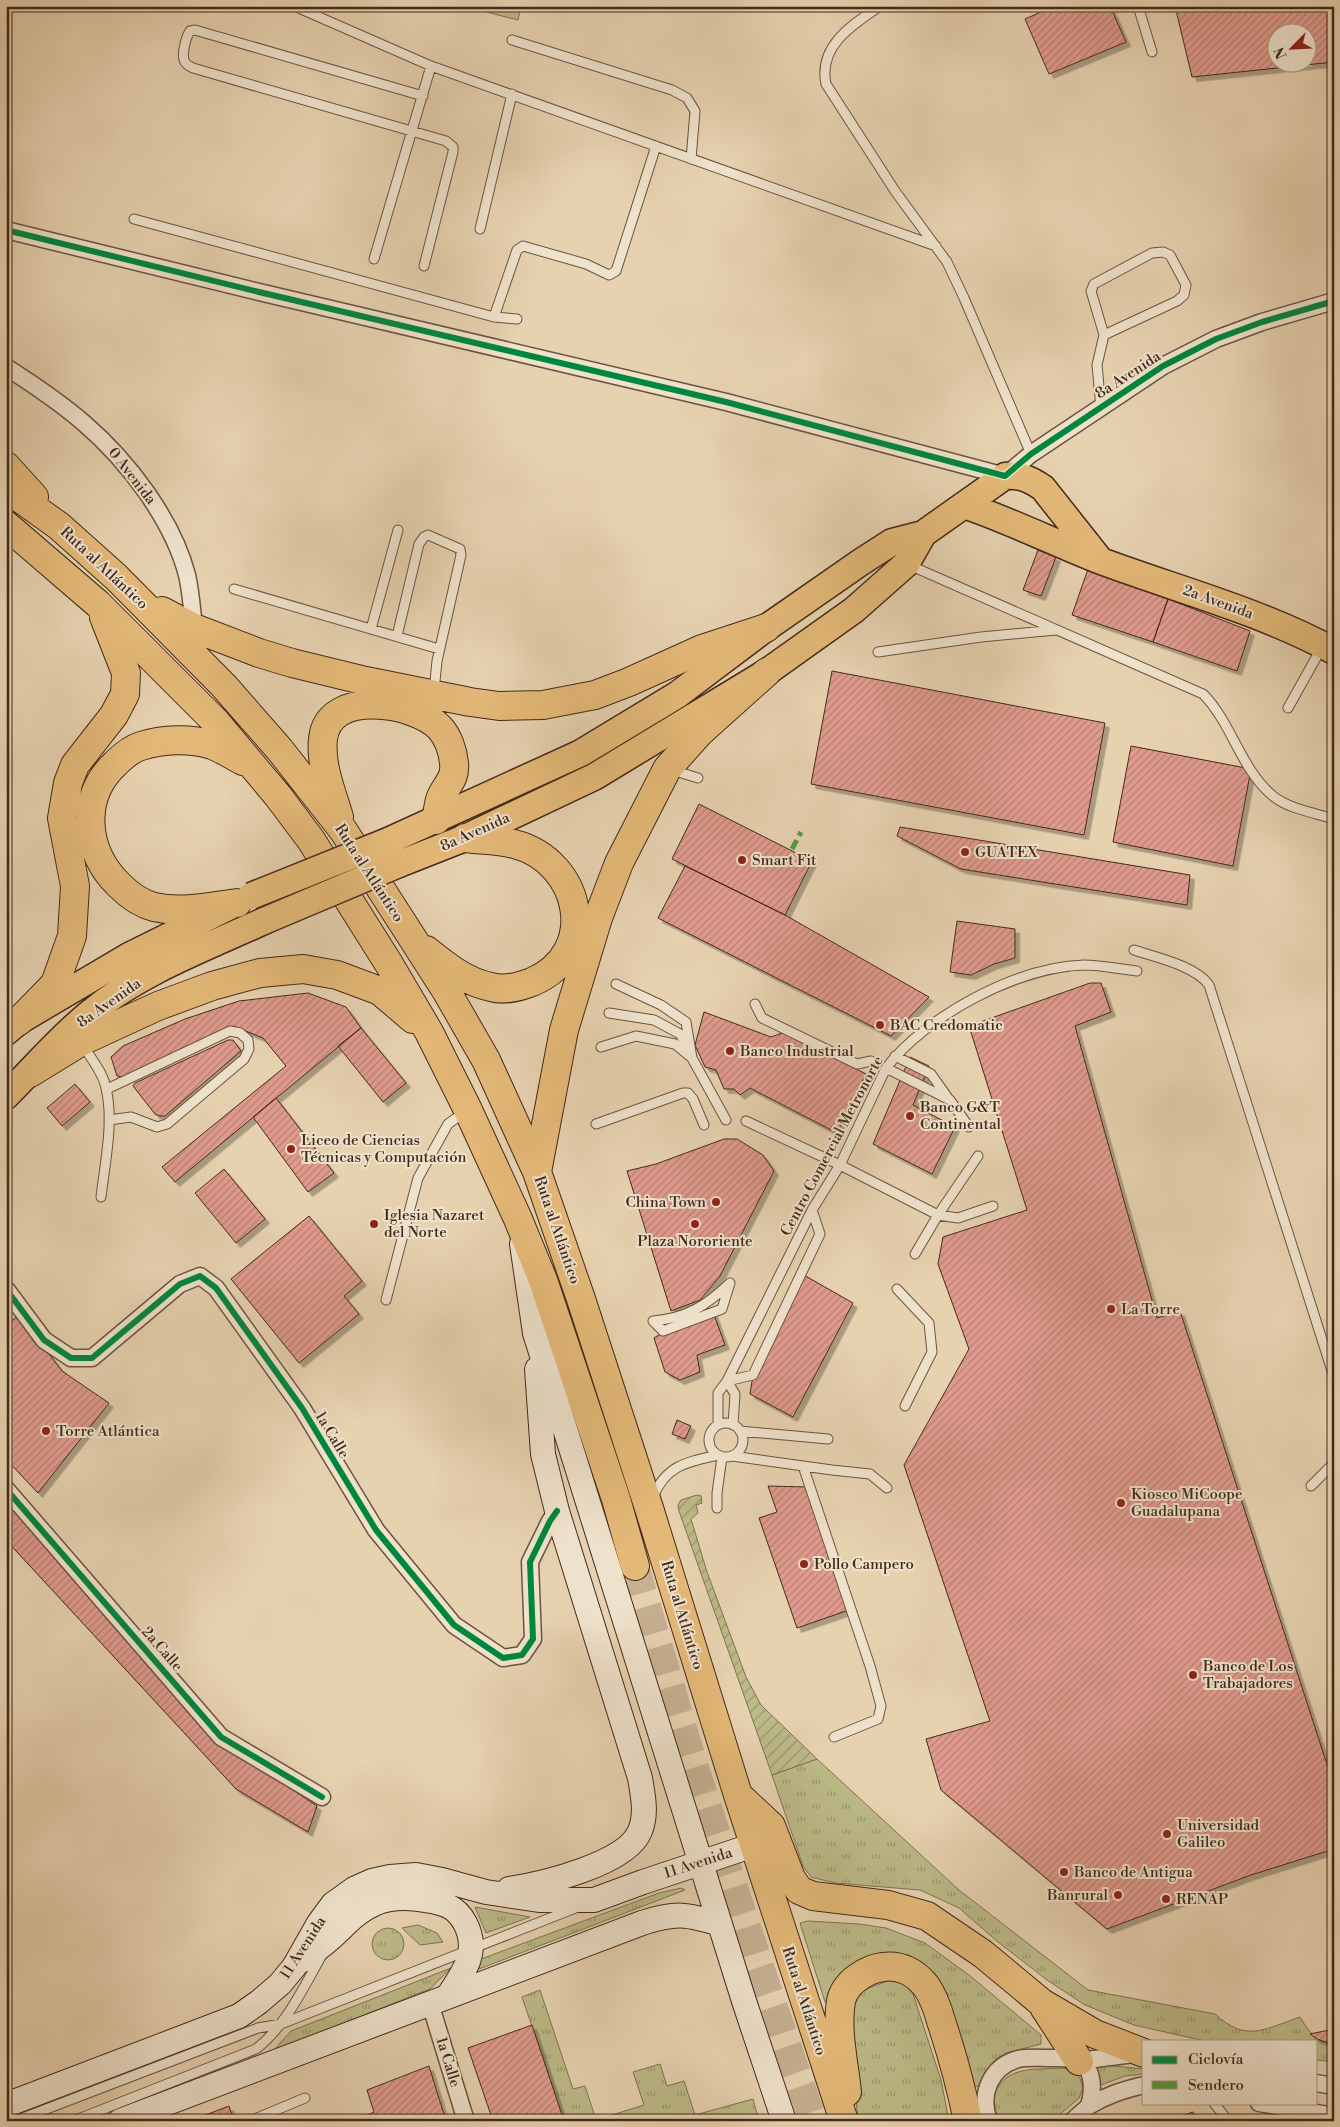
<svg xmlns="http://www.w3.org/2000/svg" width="1340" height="2127" font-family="'Libre Bodoni',serif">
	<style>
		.grass { fill: url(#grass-tufts); stroke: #807251 }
		.garden { fill: url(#garden-furrows); stroke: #807251 }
		.pitch { fill: #bcba87; stroke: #807251 }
		.building { fill: url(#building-hatch); stroke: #432a1b; fill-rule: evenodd; filter: url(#shadow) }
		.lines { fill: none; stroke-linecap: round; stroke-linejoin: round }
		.trunk-tunnel { stroke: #c6b092; stroke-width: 28; stroke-dasharray: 28 14; stroke-linecap: butt }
		.service-casing { stroke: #6c5440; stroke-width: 11 }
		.minor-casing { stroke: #6c5440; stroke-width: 19 }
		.secondary-casing { stroke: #432a1b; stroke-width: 26 }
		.primary-casing { stroke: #432a1b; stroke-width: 29 }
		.trunk-casing { stroke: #432a1b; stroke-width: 30 }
		.service { stroke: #efe2cc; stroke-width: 9 }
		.minor { stroke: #efe2cc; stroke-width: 16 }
		.secondary { stroke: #efe2cc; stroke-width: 24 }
		.primary { stroke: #e4b978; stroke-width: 26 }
		.trunk { stroke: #e4b978; stroke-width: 28 }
		.primary-bridge-casing { stroke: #432a1b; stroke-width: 29; stroke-linecap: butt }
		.primary-bridge { stroke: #e4b978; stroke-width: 26 }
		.quiet { stroke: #549c3e; stroke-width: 5; stroke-dasharray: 10 5; stroke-linecap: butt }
		.cycleway-casing { stroke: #efe2cc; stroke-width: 9 }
		.cycleway { stroke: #00873e; stroke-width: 6 }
		.poi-dot { fill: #8f2418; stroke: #efe2cc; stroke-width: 2 }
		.labels { text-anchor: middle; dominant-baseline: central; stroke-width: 4; stroke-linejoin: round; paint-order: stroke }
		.street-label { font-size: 15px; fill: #432a1b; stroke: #efe2cc }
		.poi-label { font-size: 15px; fill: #432a1b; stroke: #efe2cc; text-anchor: start }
	</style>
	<defs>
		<pattern id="grass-tufts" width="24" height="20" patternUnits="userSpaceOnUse" patternTransform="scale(1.25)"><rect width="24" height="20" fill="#bcba87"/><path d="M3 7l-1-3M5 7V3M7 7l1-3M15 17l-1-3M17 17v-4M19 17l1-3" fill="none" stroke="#9a976e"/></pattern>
		<pattern id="garden-furrows" width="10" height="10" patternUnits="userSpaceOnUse" patternTransform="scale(1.25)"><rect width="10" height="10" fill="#bcba87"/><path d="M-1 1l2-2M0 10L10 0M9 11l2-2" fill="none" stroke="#9a976e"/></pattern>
		<pattern id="building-hatch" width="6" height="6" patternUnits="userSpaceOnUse" patternTransform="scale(1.25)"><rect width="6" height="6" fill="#e19b8e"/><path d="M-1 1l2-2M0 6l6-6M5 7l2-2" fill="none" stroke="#b87f73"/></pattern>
		<filter id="shadow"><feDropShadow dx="4.5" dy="4.5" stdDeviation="0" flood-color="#0004"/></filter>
	</defs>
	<rect width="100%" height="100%" fill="#e7d2b0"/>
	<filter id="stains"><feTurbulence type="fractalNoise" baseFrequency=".004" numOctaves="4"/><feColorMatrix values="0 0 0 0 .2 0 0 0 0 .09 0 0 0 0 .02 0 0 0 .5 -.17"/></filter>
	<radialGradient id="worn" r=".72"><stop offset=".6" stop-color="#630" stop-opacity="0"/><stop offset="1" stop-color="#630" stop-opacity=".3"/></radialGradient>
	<path class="grass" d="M 817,1759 L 959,1890 L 1088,1990 L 1215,2014 C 1246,2043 1265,2029 1300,2017 C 1311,2035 1314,2038 1334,2045 L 1334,2062 L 1316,2060 L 1316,2041 L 1205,2041 L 1134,2025 L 1085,2005 L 1047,1980 L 998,1942 L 959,1908 L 920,1890 L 835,1883 L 811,1877 L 803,1866 L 772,1775 Z
		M 681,1888 L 685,1890 L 479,1969 L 481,1959 L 659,1893 Z
		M 475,1907 L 530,1917 L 486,1933 Z
		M 808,1921 L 859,1924 L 886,1928 L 925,1943 L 969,1975 L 1041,2035 L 1041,2044 L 1006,2053 L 996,2059 L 977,2087 L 973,2084 L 956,2035 L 881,1954 C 848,1958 844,1977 831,2004 L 825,2002 L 800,1923 Z
		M 418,1925 L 437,1933 L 443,1942 L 420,1945 L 402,1928 Z
		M372 1944a16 16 0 1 1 32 0a16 16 0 1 1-32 0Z
		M 451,1968 L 430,1989 L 273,2051 L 291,2031 Z
		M 893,1979 L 905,1985 L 913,1994 L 941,2080 L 949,2121 L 858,2121 L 854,2080 L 852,2011 L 861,1991 Z
		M 540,1990 L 573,2089 L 585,2086 L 596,2120 L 644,2105 L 633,2072 L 660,2064 L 667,2086 L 684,2081 L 695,2115 L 753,2099 L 759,2121 L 564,2121 L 522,1997 Z
		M 1104,2065 L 1144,2069 L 1144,2074 L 1125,2076 L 1101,2085 L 1097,2082 L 1095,2071 L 1098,2066 Z
		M 1062,2068 L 1072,2070 L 1080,2078 L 1083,2088 L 1079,2098 L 1052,2121 L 1001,2121 C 995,2112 992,2102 996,2091 C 1008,2065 1038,2070 1062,2068 Z"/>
	<path class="garden" d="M 697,1495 L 701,1496 L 702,1503 L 696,1505 L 698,1513 L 691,1519 L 707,1572 L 746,1677 L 761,1705 L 817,1759 L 772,1775 L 679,1511 L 678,1505 L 681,1500 Z"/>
	<path class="pitch" d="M 462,6 L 521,6 L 518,20 Z"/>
	<path class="building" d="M 1055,6 L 1110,6 L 1126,42 L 1049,74 L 1025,19 Z
		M 1175,6 L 1334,6 L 1334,62 L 1192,77 ZM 1278,32 L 1308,32 L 1308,62 L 1278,62 Z
		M 1038,550 L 1056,557 L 1041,596 L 1023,590 Z
		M 1088,569 L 1168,599 L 1153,642 L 1072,615 Z
		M 1168,599 L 1250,631 L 1237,671 L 1153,642 Z
		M 832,671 L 1105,723 L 1084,835 L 811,784 Z
		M 1131,746 L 1251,769 L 1233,866 L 1113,842 Z
		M 699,804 L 812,861 L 785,915 L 672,859 Z
		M 900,827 L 1190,875 L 1187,905 L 961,869 L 897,836 Z
		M 685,866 L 785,915 L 929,997 L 891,1036 L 658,918 Z
		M 957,921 L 1015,929 L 1015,958 L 994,964 L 971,975 L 950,972 Z
		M 1090,983 L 1101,983 L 1111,1012 L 1075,1026 L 1157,1318 L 1180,1311 L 1334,1786 L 1334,1849 L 1251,1875 L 1107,1929 L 941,1790 L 926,1739 L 990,1721 L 904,1465 L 969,1349 L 938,1264 L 943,1237 L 1027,1210 L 969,1026 Z
		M 308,993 L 346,1007 L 361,1028 L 175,1182 L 162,1167 L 286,1066 L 263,1038 L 233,1026 L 124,1077 L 117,1076 L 111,1057 L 123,1046 L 185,1019 L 239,1001 Z
		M 704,1012 L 771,1037 L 785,1032 L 866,1074 L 837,1133 L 750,1088 L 740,1095 L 734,1089 L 724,1089 L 716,1070 L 705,1067 L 695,1045 Z
		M 361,1028 L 406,1083 L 383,1102 L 338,1046 Z
		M 228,1040 L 233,1040 L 241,1051 L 165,1116 L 160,1116 L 155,1114 L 133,1086 L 135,1083 Z
		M 910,1057 L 929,1066 L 913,1105 L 955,1127 L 932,1174 L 873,1144 Z
		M 75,1084 L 90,1102 L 62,1126 L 47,1108 Z
		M 276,1098 L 334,1173 L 308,1192 L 253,1117 Z
		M 724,1139 L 737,1139 L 763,1155 L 774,1171 L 720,1276 L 700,1300 L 671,1311 L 627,1171 L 656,1164 Z
		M 224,1169 L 265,1219 L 236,1243 L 195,1193 Z
		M 309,1216 L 362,1281 L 344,1296 L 359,1314 L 299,1363 L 231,1279 Z
		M 802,1274 L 853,1303 L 793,1417 L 750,1394 L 753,1375 Z
		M 713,1312 L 725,1345 L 697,1355 L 700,1372 L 680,1380 L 665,1372 L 654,1338 L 663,1332 Z
		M 19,1315 L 62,1371 L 109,1403 L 38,1493 L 6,1459 L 6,1325 Z
		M 677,1420 L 691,1426 L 685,1439 L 672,1434 Z
		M 768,1486 L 808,1487 L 849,1610 L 797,1628 L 759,1518 L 777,1512 Z
		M 6,1493 L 220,1742 L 317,1806 L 308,1832 L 236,1789 L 6,1540 Z
		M 532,2025 L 564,2121 L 493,2121 L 468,2048 Z
		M 1334,2029 L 1334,2045 L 1317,2039 L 1310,2034 Z
		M 429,2066 L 446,2121 L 354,2121 L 374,2112 L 367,2090 Z
		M 229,2106 L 234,2121 L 190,2121 Z
		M 1193,2112 L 1197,2121 L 1186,2121 L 1184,2115 Z"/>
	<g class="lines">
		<path class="trunk-tunnel" d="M 635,1566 L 694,1765 L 759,1964 L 813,2121"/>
		<defs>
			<path id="service" d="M 294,6 L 431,66 L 936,246
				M 880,6 C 852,25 818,46 826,84 L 895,191 L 947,262 L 964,298 L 1031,454
				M 1138,6 L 1152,52
				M 512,40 L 672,90 L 687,98 L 695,111 L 691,159
				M 423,96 L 195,30 L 190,31 C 186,37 182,52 184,60 C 185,64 189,66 193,68 L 446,141 L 453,147 L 453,152 L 424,266
				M 134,219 L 494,317 L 517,319
				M 480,229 L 512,94
				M 374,259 L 431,66
				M 494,317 L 517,250 L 523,246 L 586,264 L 609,275 L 616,271 L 656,146
				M 1101,408 L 1097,365 L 1104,335 L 1091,291 L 1094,284 L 1152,253 L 1163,252 L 1170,255 L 1186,285 L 1184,295 L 1177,301 L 1104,335
				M 909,565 L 1203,694 C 1232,723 1241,770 1273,796 C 1289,809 1315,813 1334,819
				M 234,589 L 439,649
				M 371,629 L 398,530
				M 397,636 L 419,544 L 424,537 L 428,535 L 460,549 L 461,555 L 437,661 L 434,691
				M 878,652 L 981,637 L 1056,630
				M 1288,708 L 1322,647
				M 672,770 L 698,778
				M 1134,950 C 1155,957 1196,966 1209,985 L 1334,1377
				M 616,984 L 661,1005 L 686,1022 L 692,1058
				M 755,1004 L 762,1018 L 857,1064 L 871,1061
				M 609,1013 L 654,1020 L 680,1034 L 688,1049
				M 83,1044 C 90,1059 103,1071 106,1088 C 114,1122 105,1162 101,1197
				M 601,1047 L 636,1036 L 675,1044 L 692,1058 L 726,1120
				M 895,1056 L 931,1074 L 948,1098
				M 886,1068 L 950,1100 L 969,1127
				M 107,1089 L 230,1031 L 240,1033 L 248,1040 L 249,1049 L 244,1059 L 167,1124 L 157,1127 L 131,1117 L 109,1120
				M 746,1121 L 840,1165 L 938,1215 L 958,1218 L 993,1206
				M 596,1124 L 683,1093 L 688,1093 L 693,1099 L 704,1125
				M 915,1254 L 938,1215 L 978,1156
				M 897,1289 L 929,1323 L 932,1352 L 905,1406
				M 386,1300 L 418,1178 L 448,1124 L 466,1111
				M 653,1321 L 663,1331 L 722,1309 L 730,1283
				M 653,1321 C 687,1318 706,1306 730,1283
				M 727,1381 L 753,1375 L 820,1234 L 812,1210
				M 727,1381 L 735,1394 L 733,1425
				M709 1440a17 17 0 1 1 34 0a17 17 0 1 1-34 0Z
				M 718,1425 L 718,1393 L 727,1381 L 812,1210 L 840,1165 L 886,1068 C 926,1016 1017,967 1084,965 C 1101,965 1119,969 1137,971
				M 740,1431 L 828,1439
				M 732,1456 L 832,1470 L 870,1474 L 887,1488
				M 803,1466 L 870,1666 L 881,1706 L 878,1719 L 834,1737
				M 1311,1486 L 1334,1463
				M 653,1497 C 666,1465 687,1462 718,1455
				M 717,1508 L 717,1493 L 722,1457
				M 1214,2103 L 1228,2121
				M 257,2118 L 305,2098
				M 15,2121 L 258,2028 L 281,2024 L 578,1907
				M 73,2121 L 256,2049 C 286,2026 303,1988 322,1955
				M 1277,2121 L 1303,2114"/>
			<path id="minor" d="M 6,230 L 259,292 L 726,402 L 1005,476 L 1031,454 L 1163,366 L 1216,339 L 1262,322 L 1334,301
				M 6,367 C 64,404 107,436 147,493 C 165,519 179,544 187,575 C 191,592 192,610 194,628
				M 6,1289 L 44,1340 L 71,1358 L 92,1358 L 180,1284 L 200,1276 L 216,1288 L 302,1408 L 376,1530 L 454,1625 L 503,1658 L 522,1655 L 533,1639 L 530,1562 L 550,1521 L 557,1511
				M 6,1489 L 221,1737 L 322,1797
				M 430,2003 L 466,2121
				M 1079,2061 L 1134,2054
				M 1316,2083 L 1334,2086
				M 1259,2103 L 1334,2116
				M 1089,2106 C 1107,2095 1123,2090 1144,2085
				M 989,2121 C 979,2095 990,2067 1018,2059 C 1027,2057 1038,2058 1048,2058 C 1057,2058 1071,2057 1079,2061 C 1095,2069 1093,2093 1089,2106 L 1072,2121"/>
			<path id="secondary" d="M 522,1244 L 535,1333 L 744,2001 L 784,2121
				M 509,1889 C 542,1884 627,1864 640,1831 C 647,1814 643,1796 640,1778 L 557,1511 L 543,1454 L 537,1369
				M 301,1961 C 311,1954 322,1946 331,1938 C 347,1924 355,1912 376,1903 C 391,1897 408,1897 425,1900 C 442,1902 456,1906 465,1923 C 480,1951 464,1972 448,1996
				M 6,2105 L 239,2016 L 259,2002 L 280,1984 L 294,1967 L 319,1923 L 333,1904 L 354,1889 L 372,1881 L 390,1877 L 416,1875 L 442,1880 L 486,1892 L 539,1900 L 594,1900 L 643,1882 L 754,1845
				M 120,2121 L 642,1923 C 676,1912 687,1914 720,1924"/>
			<path id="primary" d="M 964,505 C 1011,521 1055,543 1101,561 C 1179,590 1260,611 1334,651
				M 388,841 L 581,753 L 677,695 L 766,628 L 861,562 L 892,542 L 923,534 L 1005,476 C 1021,475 1030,479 1043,488 L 1100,560
				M 399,864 L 465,838 L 594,777 L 767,672 L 854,610 L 906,564 L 923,534
				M 6,1032 L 19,1021 L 129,956 L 230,906
				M 6,1096 C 34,1068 59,1038 90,1013 C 140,972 205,948 264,921"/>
			<path id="trunk" d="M 6,466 L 34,497
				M 6,488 L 59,526 L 116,577 L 224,686 L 280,750 L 343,830 L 447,992 L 486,1060 L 537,1172 L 581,1299 L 649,1508 L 738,1795 L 844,2121
				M 6,525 L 98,604 L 216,722 L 278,796 L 311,840 L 389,964 L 429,1032 L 468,1110 L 518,1219 L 543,1280 L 616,1499 L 635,1566
				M 162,611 L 194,628 L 259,653 L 292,663 L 366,681 L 470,702 L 499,706 L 543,705 L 595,695 L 629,682 L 702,649 L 766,628
				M 339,817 C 332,793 320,765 323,739 C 328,689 414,701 440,728 C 448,737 453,751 454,763 C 456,779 446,785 441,797 C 438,804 438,813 436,820
				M 237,903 C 208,907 182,913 154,907 C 139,903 129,895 119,885 C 84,851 79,797 116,763 C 123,756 131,749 141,746 C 163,739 190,738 212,745 C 223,749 233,756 243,761
				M 426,950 C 446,966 466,982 491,987 C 505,991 519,987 532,982 C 601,953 582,861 514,844 C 499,840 481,840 465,838
				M 19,1021 L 55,984 L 72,936 L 75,886 L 62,818 L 68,783 L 75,765 L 114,715 L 125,694 L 126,673 L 104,617
				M 30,1073 L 82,1041 L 158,1006 L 212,986 L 260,973 L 303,969 L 337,975 L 380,991 L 413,1019
				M 537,1172 L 564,1030 L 598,918 L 619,863 L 667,769 L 700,732 L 767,672
				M 739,1796 L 771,1826 L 791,1878 L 799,1890 L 813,1896 L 888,1905 L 927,1916 L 983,1954 L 1042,2003 L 1095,2034 L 1144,2053
				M 1044,2007 L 1079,2061
				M 847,2092 C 844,2063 836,2030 841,2001 C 845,1982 867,1969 883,1967 C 900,1964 916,1973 926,1986 C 933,1996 938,2010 941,2021 C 952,2054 961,2087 968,2121"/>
		</defs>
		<use href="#service" class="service-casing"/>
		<use href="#minor" class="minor-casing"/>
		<use href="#secondary" class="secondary-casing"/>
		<use href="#primary" class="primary-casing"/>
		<use href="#trunk" class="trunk-casing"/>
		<use href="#service" class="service"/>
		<use href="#minor" class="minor"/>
		<use href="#secondary" class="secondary"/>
		<use href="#primary" class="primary"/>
		<use href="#trunk" class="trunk"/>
		<defs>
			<path id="primary-bridge" d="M 251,896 L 388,841
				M 264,921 L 399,864"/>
		</defs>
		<use href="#primary-bridge" class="primary-bridge-casing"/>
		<use href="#primary-bridge" class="primary-bridge"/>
		<path class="quiet" d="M 792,849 L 801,832"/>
		<defs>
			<path id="cycleway" d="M 6,230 L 259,292 L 726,402 L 1005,476 L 1031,454 L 1163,366 L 1216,339 L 1262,322 L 1334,301
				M 6,1289 L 44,1340 L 71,1358 L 92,1358 L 180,1284 L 200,1276 L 216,1288 L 302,1408 L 376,1530 L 454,1625 L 503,1658 L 522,1655 L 533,1639 L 530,1562 L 550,1521 L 557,1511
				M 6,1489 L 221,1737 L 322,1797"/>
		</defs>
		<use href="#cycleway" class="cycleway-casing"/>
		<use href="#cycleway" class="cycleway"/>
	</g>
	<g class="poi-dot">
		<circle cx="965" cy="852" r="5"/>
		<circle cx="742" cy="860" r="5"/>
		<circle cx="880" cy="1025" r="5"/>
		<circle cx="730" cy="1051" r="5"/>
		<circle cx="910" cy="1116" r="5"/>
		<circle cx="291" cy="1149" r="5"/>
		<circle cx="716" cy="1202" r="5"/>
		<circle cx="374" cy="1224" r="5"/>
		<circle cx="695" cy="1224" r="5"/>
		<circle cx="1111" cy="1309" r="5"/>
		<circle cx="46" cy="1431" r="5"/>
		<circle cx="1121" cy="1503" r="5"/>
		<circle cx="804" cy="1564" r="5"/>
		<circle cx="1193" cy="1675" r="5"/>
		<circle cx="1167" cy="1834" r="5"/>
		<circle cx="1064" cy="1872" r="5"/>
		<circle cx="1118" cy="1895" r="5"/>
		<circle cx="1166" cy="1899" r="5"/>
	</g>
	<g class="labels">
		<g class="street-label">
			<text transform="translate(1128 375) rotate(-33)">8a Avenida</text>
			<text transform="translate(132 476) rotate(52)">0 Avenida</text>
			<text transform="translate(104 568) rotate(43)">Ruta al Atlántico</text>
			<text transform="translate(1218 602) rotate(20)">2a Avenida</text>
			<text transform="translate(475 832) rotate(-24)">8a Avenida</text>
			<text transform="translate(369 873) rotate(57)">Ruta al Atlántico</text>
			<text transform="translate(109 1003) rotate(-35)">8a Avenida</text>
			<text transform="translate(832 1146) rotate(-62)">Centro Comercial Metronorte</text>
			<text transform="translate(557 1230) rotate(71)">Ruta al Atlántico</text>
			<text transform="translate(332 1435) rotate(59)">1a Calle</text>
			<text transform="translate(682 1615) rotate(73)">Ruta al Atlántico</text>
			<text transform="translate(162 1649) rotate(49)">2a Calle</text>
			<text transform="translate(698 1863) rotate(-18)">11 Avenida</text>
			<text transform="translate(303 1948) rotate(-57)">11 Avenida</text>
			<text transform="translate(804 2001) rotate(72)">Ruta al Atlántico</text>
			<text transform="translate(448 2062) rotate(73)">1a Calle</text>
		</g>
		<g class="poi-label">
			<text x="975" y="852">GUATEX</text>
			<text x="752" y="860">Smart Fit</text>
			<text x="890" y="1025">BAC Credomatic</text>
			<text x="740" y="1051">Banco Industrial</text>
			<text x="920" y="1107">Banco G&amp;T<tspan x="920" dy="17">Continental</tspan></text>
			<text x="301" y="1140">Liceo de Ciencias<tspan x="301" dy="17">Técnicas y Computación</tspan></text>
			<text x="706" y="1202" text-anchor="end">China Town</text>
			<text x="384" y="1215">Iglesia Nazaret<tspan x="384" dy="17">del Norte</tspan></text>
			<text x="695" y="1241" text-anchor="middle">Plaza Nororiente</text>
			<text x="1121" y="1309">La Torre</text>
			<text x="56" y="1431">Torre Atlántica</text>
			<text x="1131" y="1494">Kiosco MiCoope<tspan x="1131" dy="17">Guadalupana</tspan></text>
			<text x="814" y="1564">Pollo Campero</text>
			<text x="1203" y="1666">Banco de Los<tspan x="1203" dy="17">Trabajadores</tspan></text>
			<text x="1177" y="1825">Universidad<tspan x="1177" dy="17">Galileo</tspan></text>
			<text x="1074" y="1872">Banco de Antigua</text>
			<text x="1108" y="1895" text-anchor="end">Banrural</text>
			<text x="1176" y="1899">RENAP</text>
		</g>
	</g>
	<rect width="1340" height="2127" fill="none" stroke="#e7d2b0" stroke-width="25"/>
	<rect x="8" y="8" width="1325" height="2112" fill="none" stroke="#432a1b" stroke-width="2.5"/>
	<rect x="12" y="12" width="1315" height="2102" fill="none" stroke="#432a1b"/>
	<rect x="1142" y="2040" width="175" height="65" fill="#efe2cc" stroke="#aa9885"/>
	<rect x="1152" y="2056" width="25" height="8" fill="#00873e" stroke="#aa9885"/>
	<text x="1188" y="2064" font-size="15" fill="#432a1b">Ciclovía</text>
	<rect x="1152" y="2081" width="25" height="8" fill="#549c3e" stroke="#aa9885"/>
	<text x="1188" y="2090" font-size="15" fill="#432a1b">Sendero</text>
	<g transform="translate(1292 48) rotate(246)"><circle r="24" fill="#efe2cc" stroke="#aa9885"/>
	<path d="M0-4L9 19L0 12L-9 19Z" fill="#8f2418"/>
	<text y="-8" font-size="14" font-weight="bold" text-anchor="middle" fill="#432a1b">N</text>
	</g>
	<rect width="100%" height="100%" filter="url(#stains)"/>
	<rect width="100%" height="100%" fill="url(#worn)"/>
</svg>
